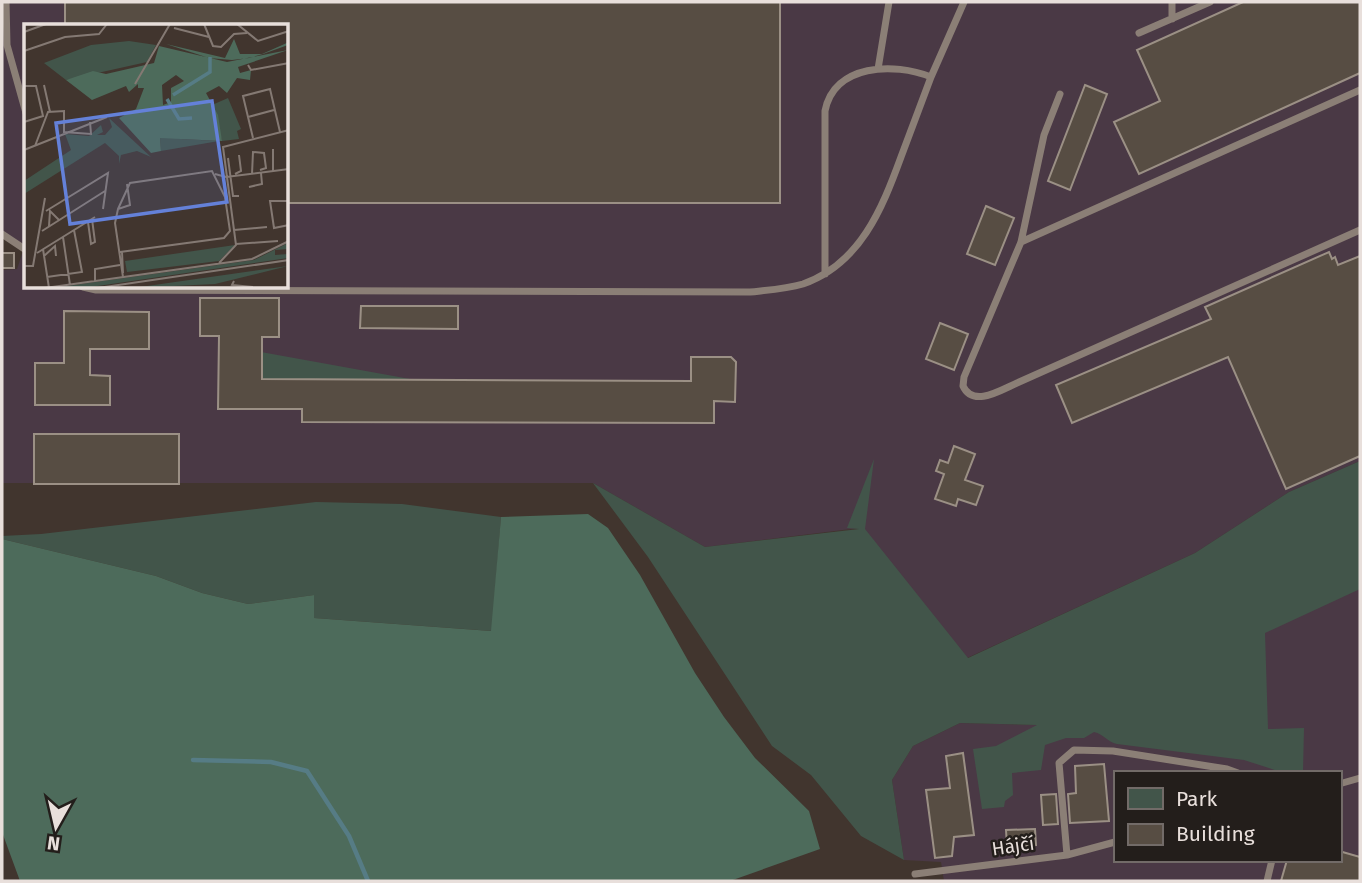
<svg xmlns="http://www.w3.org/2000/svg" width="1362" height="883" font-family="'Fira Sans',sans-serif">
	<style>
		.industrial { fill: #4a3945; fill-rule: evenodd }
		.green { fill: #42554a }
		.forest { fill: #4d6b5b }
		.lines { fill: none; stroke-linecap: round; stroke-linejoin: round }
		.stream { stroke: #567c85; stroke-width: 4.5 }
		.building { fill: #574d43; stroke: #9b9085; stroke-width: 2 }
		.lane { stroke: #8b7f76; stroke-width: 7 }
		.labels { text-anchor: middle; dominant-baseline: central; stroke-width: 5; stroke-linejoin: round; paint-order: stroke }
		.street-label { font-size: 19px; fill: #e8dfdb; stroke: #231e1b }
		.inset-river { fill: none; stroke: #567c85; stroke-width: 3.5 }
		.inset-road { fill: none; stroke: #847973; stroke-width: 2 }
		.view { fill: #6481d9; fill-opacity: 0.15; stroke: #6481d9; stroke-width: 3.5 }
		.inset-edge { fill: none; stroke: #e8dfdb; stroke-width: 3.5 }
	</style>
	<rect width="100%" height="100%" fill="#41352e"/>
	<path class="industrial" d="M 2,2 L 1360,2 L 1360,461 L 1289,492 L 1195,553 L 967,658 L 859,528 L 705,547 L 593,483 L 2,483 L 2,270 L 17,269 L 25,245 L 2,232 ZM 26,26 L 287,26 L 287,287 L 26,287 Z
		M 1360,585 L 1360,881 L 944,881 L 941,862 L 904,860 L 892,780 L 913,746 L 960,723 L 1038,725 ZM 1115,773 L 1339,773 L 1339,860 L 1115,860 Z"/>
	<path class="green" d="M 261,352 L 410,379 L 261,379 Z
		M 874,459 L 865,529 L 968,658 L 1195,553 L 1289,492 L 1360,461 L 1360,589 L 1265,633 L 1268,729 L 1304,728 L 1303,772 L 1284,773 L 1244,760 L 1117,744 C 1107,742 1104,734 1094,732 L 1084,738 L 1066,738 L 1045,745 L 1041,770 L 1012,773 L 1013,795 L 1005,801 L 1004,807 L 982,809 L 973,749 L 996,746 L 1037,725 L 960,723 L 913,746 L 892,780 L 904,860 L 861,836 L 811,775 L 772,746 L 648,557 L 593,483 L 705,547 L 859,529 L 847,528 Z
		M 316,502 L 402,504 L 501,517 L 492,631 L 314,618 L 314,595 L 248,604 L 202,593 L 156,576 L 2,539 L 2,536 L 41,534 Z"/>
	<path class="forest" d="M 588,514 L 608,528 L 640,575 L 695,673 L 724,717 L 755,758 L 809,811 L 820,849 L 730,881 L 20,881 L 2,832 L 2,539 L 156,576 L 202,593 L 248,604 L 314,595 L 314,618 L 491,631 L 501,517 Z"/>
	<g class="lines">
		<path class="stream" d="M 193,760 L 271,762 L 307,771 L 349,836 L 368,881"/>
	</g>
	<path class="building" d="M 65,2 L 780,2 L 780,203 L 287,203 L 287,26 L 65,26 Z
		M 1243,2 L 1360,2 L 1360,73 L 1139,174 L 1114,122 L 1160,101 L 1137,50 Z
		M 1085,85 L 1107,94 L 1070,190 L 1048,181 Z
		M 986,206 L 1014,218 L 995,265 L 967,254 Z
		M 1329,252 L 1332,259 L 1335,257 L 1338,265 L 1360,256 L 1360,456 L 1286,489 L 1228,357 L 1072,423 L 1056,385 L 1211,319 L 1205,307 Z
		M 2,253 L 14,253 L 14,268 L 2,268 Z
		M 200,298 L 279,298 L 279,337 L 262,337 L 262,379 L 691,381 L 691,357 L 731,357 L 736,362 L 735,402 L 714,401 L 714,423 L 302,422 L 302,409 L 218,409 L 219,336 L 200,336 Z
		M 361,306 L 458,306 L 458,329 L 360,328 Z
		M 64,311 L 149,312 L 149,349 L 90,349 L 90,375 L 110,376 L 110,405 L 35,405 L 35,363 L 64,363 Z
		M 940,323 L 968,334 L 954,370 L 926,359 Z
		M 34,434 L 179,434 L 179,484 L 34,484 Z
		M 954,446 L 975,454 L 965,480 L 983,486 L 976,505 L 958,499 L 956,506 L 935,499 L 944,474 L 936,471 L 940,460 L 948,463 Z
		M 963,753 L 974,835 L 954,837 L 952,856 L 935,858 L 926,790 L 950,788 L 946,756 Z
		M 1104,764 L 1109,821 L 1070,823 L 1068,794 L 1076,793 L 1075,766 Z
		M 1056,794 L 1058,824 L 1043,825 L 1041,795 Z
		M 1035,829 L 1036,845 L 1007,847 L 1006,830 Z
		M 1339,851 L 1360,857 L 1360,881 L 1281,881 L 1287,860 L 1339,860 Z"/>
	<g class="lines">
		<path class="lane" d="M 6,2 L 7,45 L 26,113
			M 1172,19 L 1172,2
			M 1139,33 L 1210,2
			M 878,69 L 889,2
			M 1060,94 L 1044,135 L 1021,242 L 964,377 L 963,386 C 973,408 1001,390 1017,383 L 1360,230
			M 2,234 L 26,250
			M 1021,242 L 1360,90
			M 825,274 L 825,111 C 834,64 894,62 931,77 L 964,2
			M 83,287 L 96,290 L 750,292 C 768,290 786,289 803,284 C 860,264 882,209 901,157 C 911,130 921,104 931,77
			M 1339,784 L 1360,778
			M 1067,855 L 1059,763 L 1074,750 L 1113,751 L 1227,769 L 1238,773
			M 915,874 L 1067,855 L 1115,842
			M 1267,881 L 1272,860"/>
	</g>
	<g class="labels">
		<g class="street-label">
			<text transform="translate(1013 846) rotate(-8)">Hájčí</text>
		</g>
	</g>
	<g transform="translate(24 24)">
		<rect width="264" height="264" fill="#41352e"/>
		<path d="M 105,17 L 132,21 L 123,38 L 42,56 L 20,39 L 67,21 ZM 204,74 L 217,105 L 213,107 L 215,115 L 198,117 L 188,81 ZM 85,94 L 127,133 L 113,127 L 97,131 L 95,140 L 95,132 L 81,119 L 0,170 L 0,157 L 47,126 L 41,110 L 65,112 L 77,101 L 79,108 L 73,111 L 81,111 L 88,103 ZM 157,113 L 157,115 L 195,117 L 137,127 L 136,114 ZM 264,219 L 264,225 L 251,226 L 251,231 L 264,230 L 264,234 L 60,264 L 28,264 L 230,236 ZM 211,221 L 195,237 L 103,248 L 101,237 ZM 264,242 L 191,260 L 109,264 Z" fill="#42554a"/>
		<path d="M 210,15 L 216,30 L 238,30 L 265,18 L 264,21 L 239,30 L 225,34 L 208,36 L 185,34 L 142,20 L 201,34 ZM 135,22 L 203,38 L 264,26 L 214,43 L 216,49 L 227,46 L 226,56 L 213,54 L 203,69 L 195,62 L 182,69 L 194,91 L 198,117 L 136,114 L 137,127 L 127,129 L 95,94 L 112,85 L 120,64 L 114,64 L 114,60 L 105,68 L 102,62 L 68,76 L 42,56 L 69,47 L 82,50 L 130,39 ZM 152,51 L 160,57 L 147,64 L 147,78 L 139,81 L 138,61 Z" fill="#4d6b5b" fill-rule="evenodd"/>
		<path class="inset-river" d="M 149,71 L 186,48 L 186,33M 143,75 L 155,95 L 168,94"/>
		<path class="inset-road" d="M 180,0 L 189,22 L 197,23 L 210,10 L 223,9M 213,0 L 234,17 L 265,7M 150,4 L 185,13M 0,8 L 22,0M 0,27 L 41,13 L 75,10 L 83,0M 224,41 L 227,46 L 265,39M 111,60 L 146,0M 20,61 L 26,88M 0,62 L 12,62 L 19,92 L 0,98M 224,93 L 250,86M 229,114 L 219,72 L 246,65 L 256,108M 11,122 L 24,88 L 40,87 L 40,108 L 67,110 L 66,98M 0,126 L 83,93M 204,134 L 209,172 L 215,172M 249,147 L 249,125M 191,150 L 202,153 L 265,145M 211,150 L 217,147 L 215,131M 228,150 L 229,128 L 240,129 L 242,144 L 236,146M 225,163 L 238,160 L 237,149M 265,177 L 246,177 L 250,204 L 265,201M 94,185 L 106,159 L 188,147 L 201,173 L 206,207 L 200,214 L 96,228M 22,187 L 84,149 L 79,185M 64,198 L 67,220 L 71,218 L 68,195M 25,202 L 26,187 L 35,196M 210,206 L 243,203M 18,207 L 81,167M 39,213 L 46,261M 212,220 L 254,217M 19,225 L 25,264M 98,228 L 99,249M 13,229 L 71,193M 20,232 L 31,222 L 32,232M 195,239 L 212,221 L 199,123 L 265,106M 0,242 L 9,242 L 21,174M 23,253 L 58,248 L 50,206M 99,253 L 91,199 L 94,185 L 106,181 L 103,160M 71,257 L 71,245 L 96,241M 210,257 L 208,261 L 229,263M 21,264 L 228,235 L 265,217M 74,264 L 265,236"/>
		<path class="view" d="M 188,77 L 203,178 L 46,200 L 32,99 Z"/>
		<rect width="264" height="264" class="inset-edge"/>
	</g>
	<rect width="1362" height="883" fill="none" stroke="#e8dfdb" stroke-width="7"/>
	<rect x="1114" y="771" width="228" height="91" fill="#231e1b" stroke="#726b68" stroke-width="2"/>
	<rect x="1128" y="788" width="35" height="21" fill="#42554a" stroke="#726b68" stroke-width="2"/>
	<text x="1176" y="806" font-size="21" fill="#e8dfdb">Park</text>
	<rect x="1128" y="824" width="35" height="21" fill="#574d43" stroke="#726b68" stroke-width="2"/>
	<text x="1176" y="841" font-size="21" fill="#e8dfdb">Building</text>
	<g transform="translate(56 827) rotate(188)" stroke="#231e1b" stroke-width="5" paint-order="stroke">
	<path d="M0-5L12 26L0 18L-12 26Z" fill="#e8dfdb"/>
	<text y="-10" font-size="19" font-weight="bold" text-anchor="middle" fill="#e8dfdb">N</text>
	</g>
</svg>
